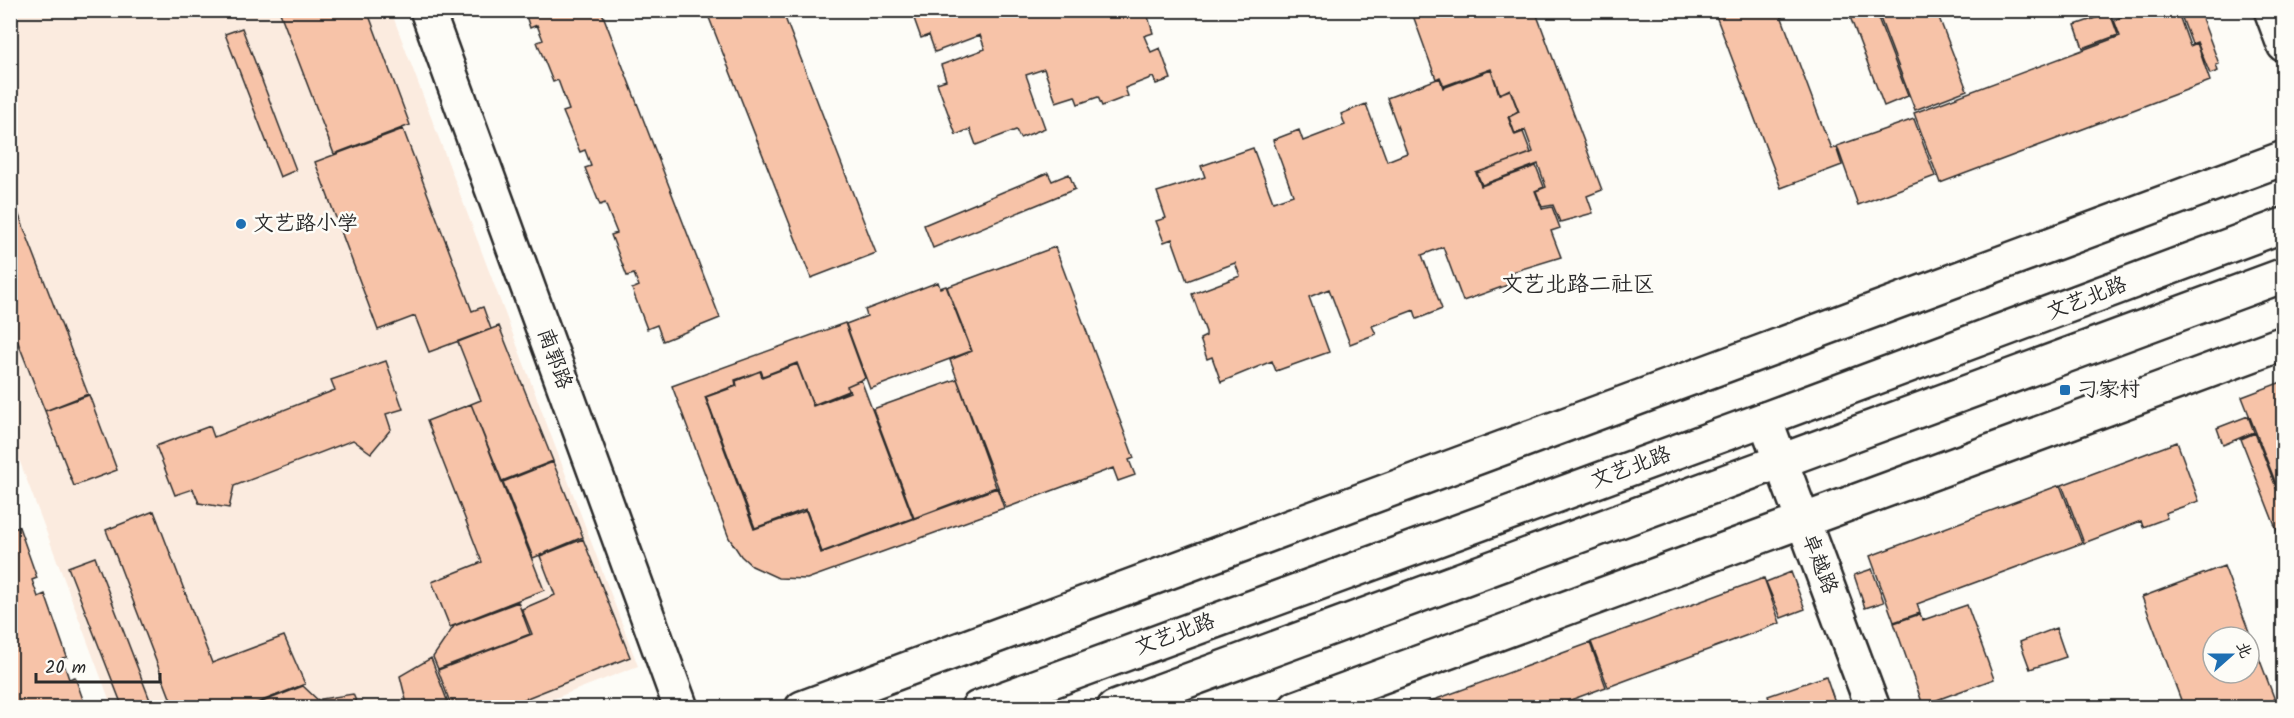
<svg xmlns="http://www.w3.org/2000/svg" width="2294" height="718" font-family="Kalam,'LXGW WenKai TC',sans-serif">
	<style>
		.built { fill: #fbebdf }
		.building { fill: #f7c3a8; stroke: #2b2b2b; stroke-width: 1.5; fill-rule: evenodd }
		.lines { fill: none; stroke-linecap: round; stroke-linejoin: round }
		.minor-casing { stroke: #2b2b2b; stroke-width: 38 }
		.major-casing { stroke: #2b2b2b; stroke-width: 38 }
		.minor { stroke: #fdfcf7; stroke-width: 33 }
		.major { stroke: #fdfcf7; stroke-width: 33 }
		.poi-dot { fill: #1f6fb2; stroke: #fdfcf7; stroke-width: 2 }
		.labels { text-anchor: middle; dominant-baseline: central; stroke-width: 5; stroke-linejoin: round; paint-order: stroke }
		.poi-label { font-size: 21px; fill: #2b2b2b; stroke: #fdfcf7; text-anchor: start }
		.street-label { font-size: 21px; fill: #2b2b2b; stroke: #fdfcf7 }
		.neighbourhood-label { font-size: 22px; fill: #2b2b2b; stroke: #fdfcf7 }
	</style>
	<rect width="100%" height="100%" fill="#fdfcf7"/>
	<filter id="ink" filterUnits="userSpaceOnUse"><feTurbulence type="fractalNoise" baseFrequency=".0167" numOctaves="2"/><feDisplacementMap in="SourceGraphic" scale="12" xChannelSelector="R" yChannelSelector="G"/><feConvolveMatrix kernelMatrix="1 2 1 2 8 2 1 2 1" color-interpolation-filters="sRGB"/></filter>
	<g filter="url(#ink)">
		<path class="built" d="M 11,11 L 391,11 L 638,666 L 532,707 L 112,707 L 11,438 Z"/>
		<path class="building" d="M 279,10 L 367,10 L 410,125 L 334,154 Z
			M 524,10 L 601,10 L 720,318 L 663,341 L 657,325 L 647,329 L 632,289 L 639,286 L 634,274 L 627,276 L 611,235 L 617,233 L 605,203 L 600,205 L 585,168 L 591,166 L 585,150 L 580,152 L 563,112 L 569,110 L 558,80 L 553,82 L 537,42 L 543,40 L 537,25 L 530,28 Z
			M 706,10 L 782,10 L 876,253 L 811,278 Z
			M 911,10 L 1146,10 L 1153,33 L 1144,36 L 1151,52 L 1160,48 L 1171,79 L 1156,84 L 1153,77 L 1125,88 L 1128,96 L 1102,106 L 1098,97 L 1078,104 L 1075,96 L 1056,102 L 1044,69 L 1026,75 L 1045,128 L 1020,138 L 1016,130 L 976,145 L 970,129 L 956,135 L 937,83 L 946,80 L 941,65 L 985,49 L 980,35 L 935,52 L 929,35 L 921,38 Z
			M 1411,10 L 1535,10 L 1602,190 L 1587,196 L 1593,213 L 1560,222 L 1553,205 L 1542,207 L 1536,191 L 1546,187 L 1538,164 L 1482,185 L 1477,173 L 1533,152 L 1525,130 L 1515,134 L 1509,117 L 1519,112 L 1510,89 L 1500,94 L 1491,69 L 1444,86 L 1440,77 L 1436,79 Z
			M 1731,10 L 1779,10 L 1831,149 L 1836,147 L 1842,165 L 1781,188 L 1716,16 Z
			M 1875,10 L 1908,96 L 1884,106 L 1849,14 L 1857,10 Z
			M 1877,10 L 1951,10 L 1938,15 L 1967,90 L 1915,110 Z
			M 2139,10 L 2177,10 L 2190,46 L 2197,43 L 2210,81 L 1940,183 L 1914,113 L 2120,36 L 2114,20 Z
			M 2179,10 L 2199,10 L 2219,64 L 2216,65 L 2218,71 L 2210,74 L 2197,42 L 2192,44 Z
			M 2110,13 L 2118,35 L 2083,48 L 2075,25 Z
			M 242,28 L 296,170 L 280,177 L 225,34 Z
			M 1491,70 L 1499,94 L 1510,90 L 1518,111 L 1508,117 L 1515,135 L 1523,132 L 1531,153 L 1476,173 L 1481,186 L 1536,166 L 1544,187 L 1535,191 L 1542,209 L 1552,207 L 1560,228 L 1551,231 L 1561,257 L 1512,272 L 1516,282 L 1463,301 L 1443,247 L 1422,255 L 1442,309 L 1417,319 L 1414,310 L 1372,326 L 1376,334 L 1350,344 L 1329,289 L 1309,297 L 1329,352 L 1276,371 L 1272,361 L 1221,382 L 1212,357 L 1207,359 L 1200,339 L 1206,336 L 1206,332 L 1192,294 L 1240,276 L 1235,263 L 1187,281 L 1172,239 L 1164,242 L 1156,221 L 1166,218 L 1157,192 L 1205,177 L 1201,166 L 1253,148 L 1273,202 L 1293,195 L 1273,140 L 1299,130 L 1303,141 L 1345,125 L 1341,114 L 1366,104 L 1387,161 L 1407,153 L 1387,98 L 1440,78 L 1443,88 Z
			M 1914,119 L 1935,176 L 1858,205 L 1837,146 Z
			M 403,129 L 472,311 L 483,307 L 491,329 L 429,352 L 415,316 L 378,330 L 315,162 Z
			M 1048,173 L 1052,181 L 1069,174 L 1075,189 L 933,248 L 924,225 Z
			M 10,192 L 88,394 L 45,411 L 10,322 Z
			M 1055,247 L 1134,458 L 1129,460 L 1135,475 L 1118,481 L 1113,468 L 1006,508 L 950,360 L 972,351 L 947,287 Z
			M 938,282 L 940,288 L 946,286 L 971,351 L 870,389 L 846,324 L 867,316 L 865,310 Z
			M 845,323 L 865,378 L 847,386 L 848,391 L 813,405 L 797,363 L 763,376 L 761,371 L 735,380 L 736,385 L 705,397 L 754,529 L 806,511 L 821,553 L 997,488 L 1004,508 L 807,579 L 778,578 L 752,566 L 741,556 L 729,538 L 672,386 Z
			M 499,326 L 553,461 L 502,481 L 471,404 L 481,400 L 458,342 Z
			M 386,361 L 403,409 L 386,414 L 391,429 L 371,453 L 353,440 L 234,486 L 229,508 L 199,503 L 193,489 L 175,495 L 156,446 L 210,426 L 214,437 L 335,390 L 331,380 Z
			M 797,364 L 813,406 L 850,392 L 847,386 L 861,380 L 913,518 L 822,552 L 806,509 L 755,528 L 706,397 L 737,386 L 736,381 L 760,371 L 762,377 Z
			M 957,379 L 996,487 L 914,518 L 873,409 Z
			M 2284,381 L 2284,504 L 2242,397 Z
			M 89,395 L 117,470 L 74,486 L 45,411 Z
			M 471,404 L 544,590 L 450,627 L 432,582 L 482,562 L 427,421 Z
			M 2248,416 L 2254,432 L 2223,445 L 2217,428 Z
			M 2255,433 L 2284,508 L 2284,549 L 2241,439 Z
			M 2177,442 L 2199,501 L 2165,513 L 2167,518 L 2143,527 L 2141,521 L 2084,543 L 2062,485 Z
			M 553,462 L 583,537 L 533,558 L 503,482 Z
			M 2060,485 L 2082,543 L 1917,604 L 1920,613 L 1894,622 L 1870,556 Z
			M 154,511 L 212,663 L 284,636 L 305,684 L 244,708 L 174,708 L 106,530 Z
			M 10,517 L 14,529 L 19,527 L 37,578 L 32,580 L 38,597 L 45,594 L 67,657 L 62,658 L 69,679 L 75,677 L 86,708 L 10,708 Z
			M 583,539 L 630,657 L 502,708 L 452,708 L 438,670 L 532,634 L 522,609 L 555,595 L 540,556 Z
			M 95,557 L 153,708 L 123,708 L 68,567 Z
			M 2224,566 L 2278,708 L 2184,708 L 2142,597 ZM 2213,637 L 2249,637 L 2249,673 L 2213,673 Z
			M 1872,569 L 1884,602 L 1865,608 L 1854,575 Z
			M 1791,572 L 1805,609 L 1781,618 L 1766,582 Z
			M 1764,578 L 1780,623 L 1608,687 L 1591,642 Z
			M 518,602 L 530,634 L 438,669 L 433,657 L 454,626 Z
			M 1967,605 L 1994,679 L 1923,705 L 1894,623 L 1920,614 L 1923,620 Z
			M 2056,628 L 2066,657 L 2030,669 L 2020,642 Z
			M 1590,643 L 1606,687 L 1549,708 L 1412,708 Z
			M 431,658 L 450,708 L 408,708 L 400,676 Z
			M 1826,676 L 1837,708 L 1772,708 L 1768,696 Z
			M 303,686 L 321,703 L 309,708 L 247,708 Z
			M 353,694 L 359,708 L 324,708 L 321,699 Z"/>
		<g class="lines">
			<defs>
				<path id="minor" d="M 427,10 L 681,708
					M 2271,10 L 2284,45
					M 1765,419 L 1873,708
					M 802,708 L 2284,158
					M 1296,708 L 2284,343"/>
				<path id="major" d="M 978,708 L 1765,419 L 2284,225
					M 1114,708 L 2284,275"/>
			</defs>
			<use href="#minor" class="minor-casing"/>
			<use href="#major" class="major-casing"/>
			<use href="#minor" class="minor"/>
			<use href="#major" class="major"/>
		</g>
	</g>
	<g class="poi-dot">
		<circle cx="241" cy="224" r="6"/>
		<rect x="2059" y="384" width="12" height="12" rx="3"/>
	</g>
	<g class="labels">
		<g class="poi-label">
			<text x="253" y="224">文艺路小学</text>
			<text x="2077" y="390">刁家村</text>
		</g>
		<g class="street-label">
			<text transform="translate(2087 299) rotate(-21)">文艺北路</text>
			<text transform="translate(554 359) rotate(70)">南郭路</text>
			<text transform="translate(1631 468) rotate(-20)">文艺北路</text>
			<text transform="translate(1819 564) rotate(69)">卓越路</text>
			<text transform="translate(1175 635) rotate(-20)">文艺北路</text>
		</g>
		<g class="neighbourhood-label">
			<text x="1578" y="285">文艺北路二社区</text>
		</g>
	</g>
	<rect width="2294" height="718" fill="none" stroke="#fdfcf7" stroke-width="36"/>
	<rect x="18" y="18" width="2258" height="682" fill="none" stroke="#2b2b2b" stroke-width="2" filter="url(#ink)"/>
	<g transform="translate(2231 655) rotate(69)"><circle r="28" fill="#fdfcf7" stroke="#a9a8a5" stroke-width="1.5"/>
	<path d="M0-4.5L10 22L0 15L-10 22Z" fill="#1f6fb2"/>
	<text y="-9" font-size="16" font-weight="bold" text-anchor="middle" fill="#2b2b2b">北</text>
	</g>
	<path d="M36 673v9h124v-9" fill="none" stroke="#2b2b2b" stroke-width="3"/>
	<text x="45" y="673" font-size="18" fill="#2b2b2b" stroke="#fdfcf7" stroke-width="4.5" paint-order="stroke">20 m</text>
</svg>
